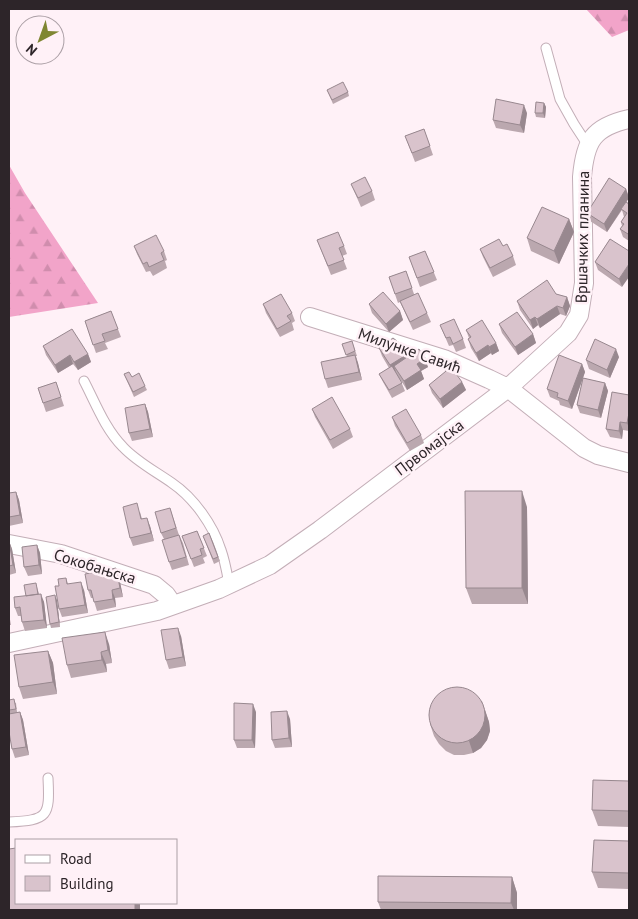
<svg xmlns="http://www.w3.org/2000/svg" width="638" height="919" font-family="'PT Sans',sans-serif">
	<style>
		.forest { fill: url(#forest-firs) }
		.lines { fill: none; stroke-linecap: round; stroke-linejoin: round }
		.service-casing { stroke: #c3aeb7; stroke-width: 11 }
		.minor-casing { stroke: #c3aeb7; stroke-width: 20 }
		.service { stroke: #fff; stroke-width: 9 }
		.minor { stroke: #fff; stroke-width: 18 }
		.wall { fill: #bba8af }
		.shaded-wall { fill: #98888f }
		.building { fill: #d9c3cc; stroke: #98888f }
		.labels { text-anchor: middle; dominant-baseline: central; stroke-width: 5; stroke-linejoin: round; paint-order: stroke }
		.street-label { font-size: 16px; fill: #2d2529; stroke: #fff1f7 }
	</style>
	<defs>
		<pattern id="forest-firs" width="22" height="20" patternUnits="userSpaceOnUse" patternTransform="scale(1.25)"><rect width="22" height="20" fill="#f2a4c9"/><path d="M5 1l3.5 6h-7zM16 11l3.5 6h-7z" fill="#d08dad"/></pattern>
	</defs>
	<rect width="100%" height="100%" fill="#fff1f7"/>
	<path class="forest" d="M 586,9 L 629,9 L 629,30 L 612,37 Z
		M 9,165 L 25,193 L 98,303 L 9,317 Z"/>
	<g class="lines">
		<defs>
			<path id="service" d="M 546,48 L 560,99 L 574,124 L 589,147
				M 84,381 C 95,402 105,429 123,447 C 137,462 155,471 172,483 C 194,498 213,525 221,550 C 225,561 227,573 229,584
				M 9,822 C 48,820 50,817 48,778"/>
			<path id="minor" d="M 310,317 L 444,359 L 489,379 L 508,388 L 584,448 L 598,455 L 629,463
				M 9,544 L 61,554 L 154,585 L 166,595 L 173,605
				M 9,643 L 157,611 L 219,589 L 270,565 L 320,530 L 508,388 L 568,333 L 579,315 L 584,283 L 582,177 C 585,141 593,127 629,119"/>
		</defs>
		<use href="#service" class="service-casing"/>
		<use href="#minor" class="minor-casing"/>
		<use href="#service" class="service"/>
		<use href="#minor" class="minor"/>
	</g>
	<path class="wall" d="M 327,90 L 348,92 L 349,96 L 333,104 Z
		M 544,103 L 546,107 L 545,118 L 536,117 L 535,113 Z
		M 527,113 L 524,133 L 496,128 L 493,120 Z
		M 424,129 L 433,155 L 415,162 L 405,136 Z
		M 351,184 L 372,191 L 375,200 L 361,207 Z
		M 626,189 L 629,197 L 626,202 L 629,204 L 629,241 L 623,237 L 620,229 L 622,226 L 621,222 L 624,217 L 622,210 L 607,232 L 590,221 L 587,213 Z
		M 569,219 L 574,232 L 559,264 L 531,251 L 527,238 Z
		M 610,239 L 622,287 L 598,270 L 595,262 Z
		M 317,240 L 344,246 L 347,254 L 342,256 L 347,269 L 331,275 Z
		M 134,246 L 164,251 L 167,260 L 165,261 L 167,268 L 153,276 L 150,271 L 146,272 L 137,254 Z
		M 503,246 L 513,256 L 516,265 L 493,277 L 483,257 L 480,249 Z
		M 425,251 L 437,280 L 420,287 L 409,257 Z
		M 406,271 L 414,294 L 427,313 L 431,322 L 413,330 L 400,302 L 398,303 L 389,277 Z
		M 556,294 L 567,297 L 570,306 L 566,316 L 560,314 L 540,328 L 538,325 L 533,329 L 520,310 L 517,301 Z
		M 263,304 L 292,313 L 295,321 L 292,323 L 294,330 L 280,337 L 266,313 Z
		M 369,304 L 400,311 L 403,320 L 389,332 L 372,313 Z
		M 111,311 L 121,337 L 105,343 L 108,349 L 96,353 L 85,321 Z
		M 499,324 L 533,334 L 536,343 L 518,355 L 502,333 Z
		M 440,325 L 463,339 L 466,348 L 456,352 L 453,345 L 449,346 Z
		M 466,330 L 496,343 L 499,351 L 492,355 L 491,353 L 479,361 L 471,348 L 468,339 L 469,338 Z
		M 352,341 L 357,356 L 356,356 L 358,363 L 362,380 L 328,388 L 325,379 L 347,356 L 342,344 Z
		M 43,346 L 88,354 L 91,362 L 78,370 L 73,364 L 58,373 L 46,355 Z
		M 379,348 L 411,352 L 412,354 L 428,367 L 421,371 L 424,379 L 407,390 L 400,379 L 405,391 L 392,398 L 383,382 L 379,374 L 389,368 L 382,356 Z
		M 619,357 L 610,378 L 589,369 L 586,360 Z
		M 582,364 L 585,372 L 583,378 L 605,383 L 608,391 L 601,418 L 580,413 L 577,405 L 583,378 L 572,409 L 560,405 L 559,401 L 550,397 L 547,389 Z
		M 124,374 L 132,377 L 145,386 L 147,390 L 134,397 Z
		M 56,382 L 64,406 L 46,412 L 38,388 Z
		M 462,382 L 466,390 L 443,408 L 432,393 L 429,385 Z
		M 629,395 L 629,431 L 623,430 L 622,439 L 610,437 L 606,429 Z
		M 145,404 L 148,412 L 153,437 L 132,441 L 129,433 Z
		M 312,409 L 350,429 L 353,437 L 333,449 L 315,417 Z
		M 392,417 L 421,435 L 424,443 L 410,451 L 395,426 Z
		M 16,492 L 19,500 L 23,523 L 9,526 L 9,493 Z
		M 527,507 L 528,604 L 472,604 L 466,588 Z
		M 170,508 L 179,535 L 183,543 L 189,565 L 172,570 L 169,562 L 164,539 L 161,533 Z
		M 140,512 L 142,519 L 150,526 L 154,541 L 133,546 L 130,538 Z
		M 197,531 L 207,556 L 203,558 L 205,563 L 194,567 L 182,536 Z
		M 209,533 L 220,561 L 214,564 L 203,536 Z
		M 9,541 L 12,549 L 16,573 L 9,575 Z
		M 37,545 L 40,553 L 42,574 L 28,576 L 24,567 Z
		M 119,577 L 123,597 L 115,598 L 116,607 L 97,611 L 93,598 L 91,598 L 88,590 Z
		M 66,578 L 68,584 L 84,590 L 88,613 L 62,617 L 59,609 L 59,586 Z
		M 37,587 L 39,594 L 44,602 L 47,628 L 25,631 L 22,622 L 21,616 L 18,616 L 15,608 L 26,596 Z
		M 57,600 L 60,627 L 51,628 L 50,624 Z
		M 9,614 L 11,625 L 9,625 Z
		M 181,636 L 186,666 L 169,669 L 166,660 Z
		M 109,644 L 112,663 L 106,664 L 107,672 L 71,678 L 67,665 Z
		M 48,651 L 53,663 L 57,694 L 23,699 L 19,687 Z
		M 9,700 L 16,703 L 17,712 L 20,712 L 23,720 L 29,755 L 15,758 L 12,749 L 9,732 Z
		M 482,701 L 489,722 L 490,731 L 487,740 L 481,748 L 473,753 L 464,755 L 454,755 L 446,751 L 439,744 L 434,736 L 430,724 Z
		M 256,712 L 255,748 L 237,748 L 234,740 Z
		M 290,719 L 292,747 L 275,748 L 272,740 Z
		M 629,781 L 629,827 L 598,826 L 592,810 Z
		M 629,841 L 629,889 L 598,888 L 592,872 Z
		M 512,877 L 517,893 L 517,910 L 381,910 L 378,902 Z"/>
	<path class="shaded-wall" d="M 544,103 L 546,107 L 545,118 L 543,113 Z
		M 524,105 L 527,113 L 524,133 L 520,125 Z
		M 626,189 L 629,198 L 607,232 L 604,224 Z
		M 569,219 L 574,232 L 559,264 L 554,251 Z
		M 629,264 L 629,277 L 622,287 L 619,279 Z
		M 567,297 L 570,306 L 566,316 L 563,308 Z
		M 557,306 L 560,314 L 540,328 L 537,319 Z
		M 400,311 L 403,320 L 389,332 L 386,324 Z
		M 535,317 L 538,325 L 533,329 L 530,320 Z
		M 533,334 L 536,343 L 518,355 L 515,347 Z
		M 496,343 L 499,351 L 492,355 L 489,347 Z
		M 488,345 L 491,353 L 479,361 L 476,353 Z
		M 616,349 L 619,357 L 610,378 L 607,370 Z
		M 411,352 L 414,360 L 394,366 L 396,372 L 393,373 L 390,365 Z
		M 88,354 L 91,362 L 78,370 L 74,362 Z
		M 70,355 L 73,364 L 58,373 L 55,365 Z
		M 355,355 L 358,363 L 362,380 L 359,372 Z
		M 425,358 L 428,367 L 421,371 L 424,379 L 407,390 L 404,381 L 417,364 Z
		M 582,364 L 585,372 L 572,409 L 568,401 Z
		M 462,382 L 466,390 L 443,408 L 440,399 Z
		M 605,383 L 608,391 L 601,418 L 598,410 Z
		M 145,404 L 148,412 L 153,437 L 150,429 Z
		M 629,413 L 629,428 L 627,423 Z
		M 620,422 L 623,430 L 622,439 L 619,431 Z
		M 522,491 L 527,507 L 528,604 L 522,588 Z
		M 16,492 L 19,500 L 23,523 L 20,515 Z
		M 147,518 L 150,526 L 154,541 L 151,533 Z
		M 9,541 L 12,549 L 16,573 L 13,565 Z
		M 37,545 L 40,553 L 42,574 L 39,565 Z
		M 116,568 L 119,577 L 123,597 L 120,588 Z
		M 81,582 L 84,590 L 88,613 L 85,605 Z
		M 112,590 L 115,598 L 116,607 L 113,599 Z
		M 41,594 L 44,602 L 47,628 L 44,620 Z
		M 55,595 L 57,600 L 60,627 L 59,622 Z
		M 178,628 L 181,636 L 186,666 L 183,657 Z
		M 105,632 L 109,644 L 112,663 L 108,650 Z
		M 48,651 L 53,663 L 57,694 L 53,682 Z
		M 101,652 L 106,664 L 107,672 L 102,660 Z
		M 253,704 L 256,712 L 255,748 L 252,740 Z
		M 485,710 L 489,722 L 490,731 L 487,740 L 481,748 L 473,753 L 469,741 Z
		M 287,711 L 290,719 L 292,747 L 289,738 Z
		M 20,712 L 23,720 L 29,755 L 26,747 Z
		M 512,877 L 517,893 L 517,910 L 514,910 L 511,903 Z
		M 135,903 L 140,903 L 140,910 L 135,910 Z"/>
	<path class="building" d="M 343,82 L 348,92 L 332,100 L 327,90 Z
		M 496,99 L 524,105 L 520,125 L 493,120 Z
		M 536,102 L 544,103 L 543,113 L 535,113 Z
		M 424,129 L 430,146 L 412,153 L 405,136 Z
		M 365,177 L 372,191 L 358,198 L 351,184 Z
		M 609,178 L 626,189 L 604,224 L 587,213 Z
		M 626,202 L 629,204 L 629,231 L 628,234 L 620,229 L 624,224 L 621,222 L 627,213 L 621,209 Z
		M 542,207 L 569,219 L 554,251 L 527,238 Z
		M 338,232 L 344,246 L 339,248 L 344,260 L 328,266 L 317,240 Z
		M 156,235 L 164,251 L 161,253 L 164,260 L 149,267 L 147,262 L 143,264 L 134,246 Z
		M 499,239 L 503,246 L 507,244 L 513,256 L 490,268 L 480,249 Z
		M 610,239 L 629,251 L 629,264 L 619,279 L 595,262 Z
		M 425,251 L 434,272 L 417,278 L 409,257 Z
		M 406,271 L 412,288 L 395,294 L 389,277 Z
		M 547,280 L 556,294 L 567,297 L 563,308 L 557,306 L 537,319 L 535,317 L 530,320 L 517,301 Z
		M 383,292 L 400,311 L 386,324 L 369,304 Z
		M 418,293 L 427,313 L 410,322 L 400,301 Z
		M 281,294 L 292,313 L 287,316 L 291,321 L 277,329 L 263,304 Z
		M 111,311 L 118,329 L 102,334 L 105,341 L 93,345 L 85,321 Z
		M 517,312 L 533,334 L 515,347 L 499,324 Z
		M 454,319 L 463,339 L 453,344 L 450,337 L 446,338 L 440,325 Z
		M 482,320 L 496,343 L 489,347 L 488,345 L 476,353 L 468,339 L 471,337 L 466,330 Z
		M 72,329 L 88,354 L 74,362 L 70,355 L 55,365 L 43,346 Z
		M 393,338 L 411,352 L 390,365 L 379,348 Z
		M 595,339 L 616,349 L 607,370 L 586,360 Z
		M 352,341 L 355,351 L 346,355 L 342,344 Z
		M 419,349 L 425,358 L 417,364 L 421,370 L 404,381 L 394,366 Z
		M 355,355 L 359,372 L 325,379 L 321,362 Z
		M 559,355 L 582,364 L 568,401 L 557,397 L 558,393 L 547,389 Z
		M 392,366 L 402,383 L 389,390 L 379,374 Z
		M 451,367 L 462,382 L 440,399 L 429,385 Z
		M 129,372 L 132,377 L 139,373 L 145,386 L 133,392 L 124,374 Z
		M 583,378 L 605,383 L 598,410 L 577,405 Z
		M 56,382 L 61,397 L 43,403 L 38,388 Z
		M 612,392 L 629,395 L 629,413 L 627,423 L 620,422 L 619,431 L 606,429 Z
		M 332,397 L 350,429 L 330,440 L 312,409 Z
		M 145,404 L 150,429 L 129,433 L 125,408 Z
		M 406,409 L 421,435 L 407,443 L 392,417 Z
		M 465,491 L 522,491 L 522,588 L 466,588 Z
		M 16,492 L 20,515 L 9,517 L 9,493 Z
		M 137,503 L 141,519 L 147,518 L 151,533 L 130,538 L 123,507 Z
		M 170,508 L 176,528 L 161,533 L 155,512 Z
		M 197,531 L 204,548 L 200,549 L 202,555 L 191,559 L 182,536 Z
		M 209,533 L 218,557 L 213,559 L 203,536 Z
		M 179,535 L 186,557 L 169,562 L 162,540 Z
		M 9,541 L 13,565 L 9,566 Z
		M 37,545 L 39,565 L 24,567 L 22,547 Z
		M 116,568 L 120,588 L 112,590 L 113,599 L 94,602 L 91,590 L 88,590 L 85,574 Z
		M 66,578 L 67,584 L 81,582 L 85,605 L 59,609 L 55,586 L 59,586 L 58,579 Z
		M 36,583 L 38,594 L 26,596 L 24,585 Z
		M 41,594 L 44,620 L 22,622 L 20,607 L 15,608 L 14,597 Z
		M 55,595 L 59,622 L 50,624 L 46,597 Z
		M 178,628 L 183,657 L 166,660 L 161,630 Z
		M 105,632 L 108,650 L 101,652 L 102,660 L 67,665 L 62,638 Z
		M 48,651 L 53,682 L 19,687 L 14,655 Z
		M429 715a28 28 0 1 1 56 0a28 28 0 1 1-56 0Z
		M 14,699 L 16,709 L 9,710 L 9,700 Z
		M 234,703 L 253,704 L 252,740 L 234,740 Z
		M 287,711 L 289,738 L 272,740 L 271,712 Z
		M 20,712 L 26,747 L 12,749 L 9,732 L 9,714 Z
		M 593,780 L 629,781 L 629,811 L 592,810 Z
		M 594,840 L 629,841 L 629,873 L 592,872 Z
		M 16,848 L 16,903 L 135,903 L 135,910 L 9,910 L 9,849 Z
		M 378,876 L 512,877 L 511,903 L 378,902 Z"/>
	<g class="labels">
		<g class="street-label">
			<text transform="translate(582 237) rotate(-89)">Вршачких планина</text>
			<text transform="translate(410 350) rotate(19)">Милунке Савић</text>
			<text transform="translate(429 447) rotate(-37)">Првомајска</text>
			<text transform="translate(95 566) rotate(17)">Сокобањска</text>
		</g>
	</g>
	<rect width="638" height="919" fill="none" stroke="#2d2529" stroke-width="20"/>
	<rect x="15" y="839" width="162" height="65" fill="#fff1f7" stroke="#ab9fa5"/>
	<rect x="25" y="855" width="25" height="8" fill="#ffffff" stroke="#ab9fa5"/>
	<text x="60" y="864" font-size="15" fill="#2d2529">Road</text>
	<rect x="25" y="876" width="25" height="15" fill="#d9c3cc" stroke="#ab9fa5"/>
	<text x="60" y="889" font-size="15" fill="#2d2529">Building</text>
	<g transform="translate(40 40) rotate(221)"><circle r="24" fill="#fff1f7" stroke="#ab9fa5"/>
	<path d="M0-4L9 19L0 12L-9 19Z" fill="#7f8632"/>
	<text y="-8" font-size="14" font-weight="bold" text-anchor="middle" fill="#2d2529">N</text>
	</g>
</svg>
